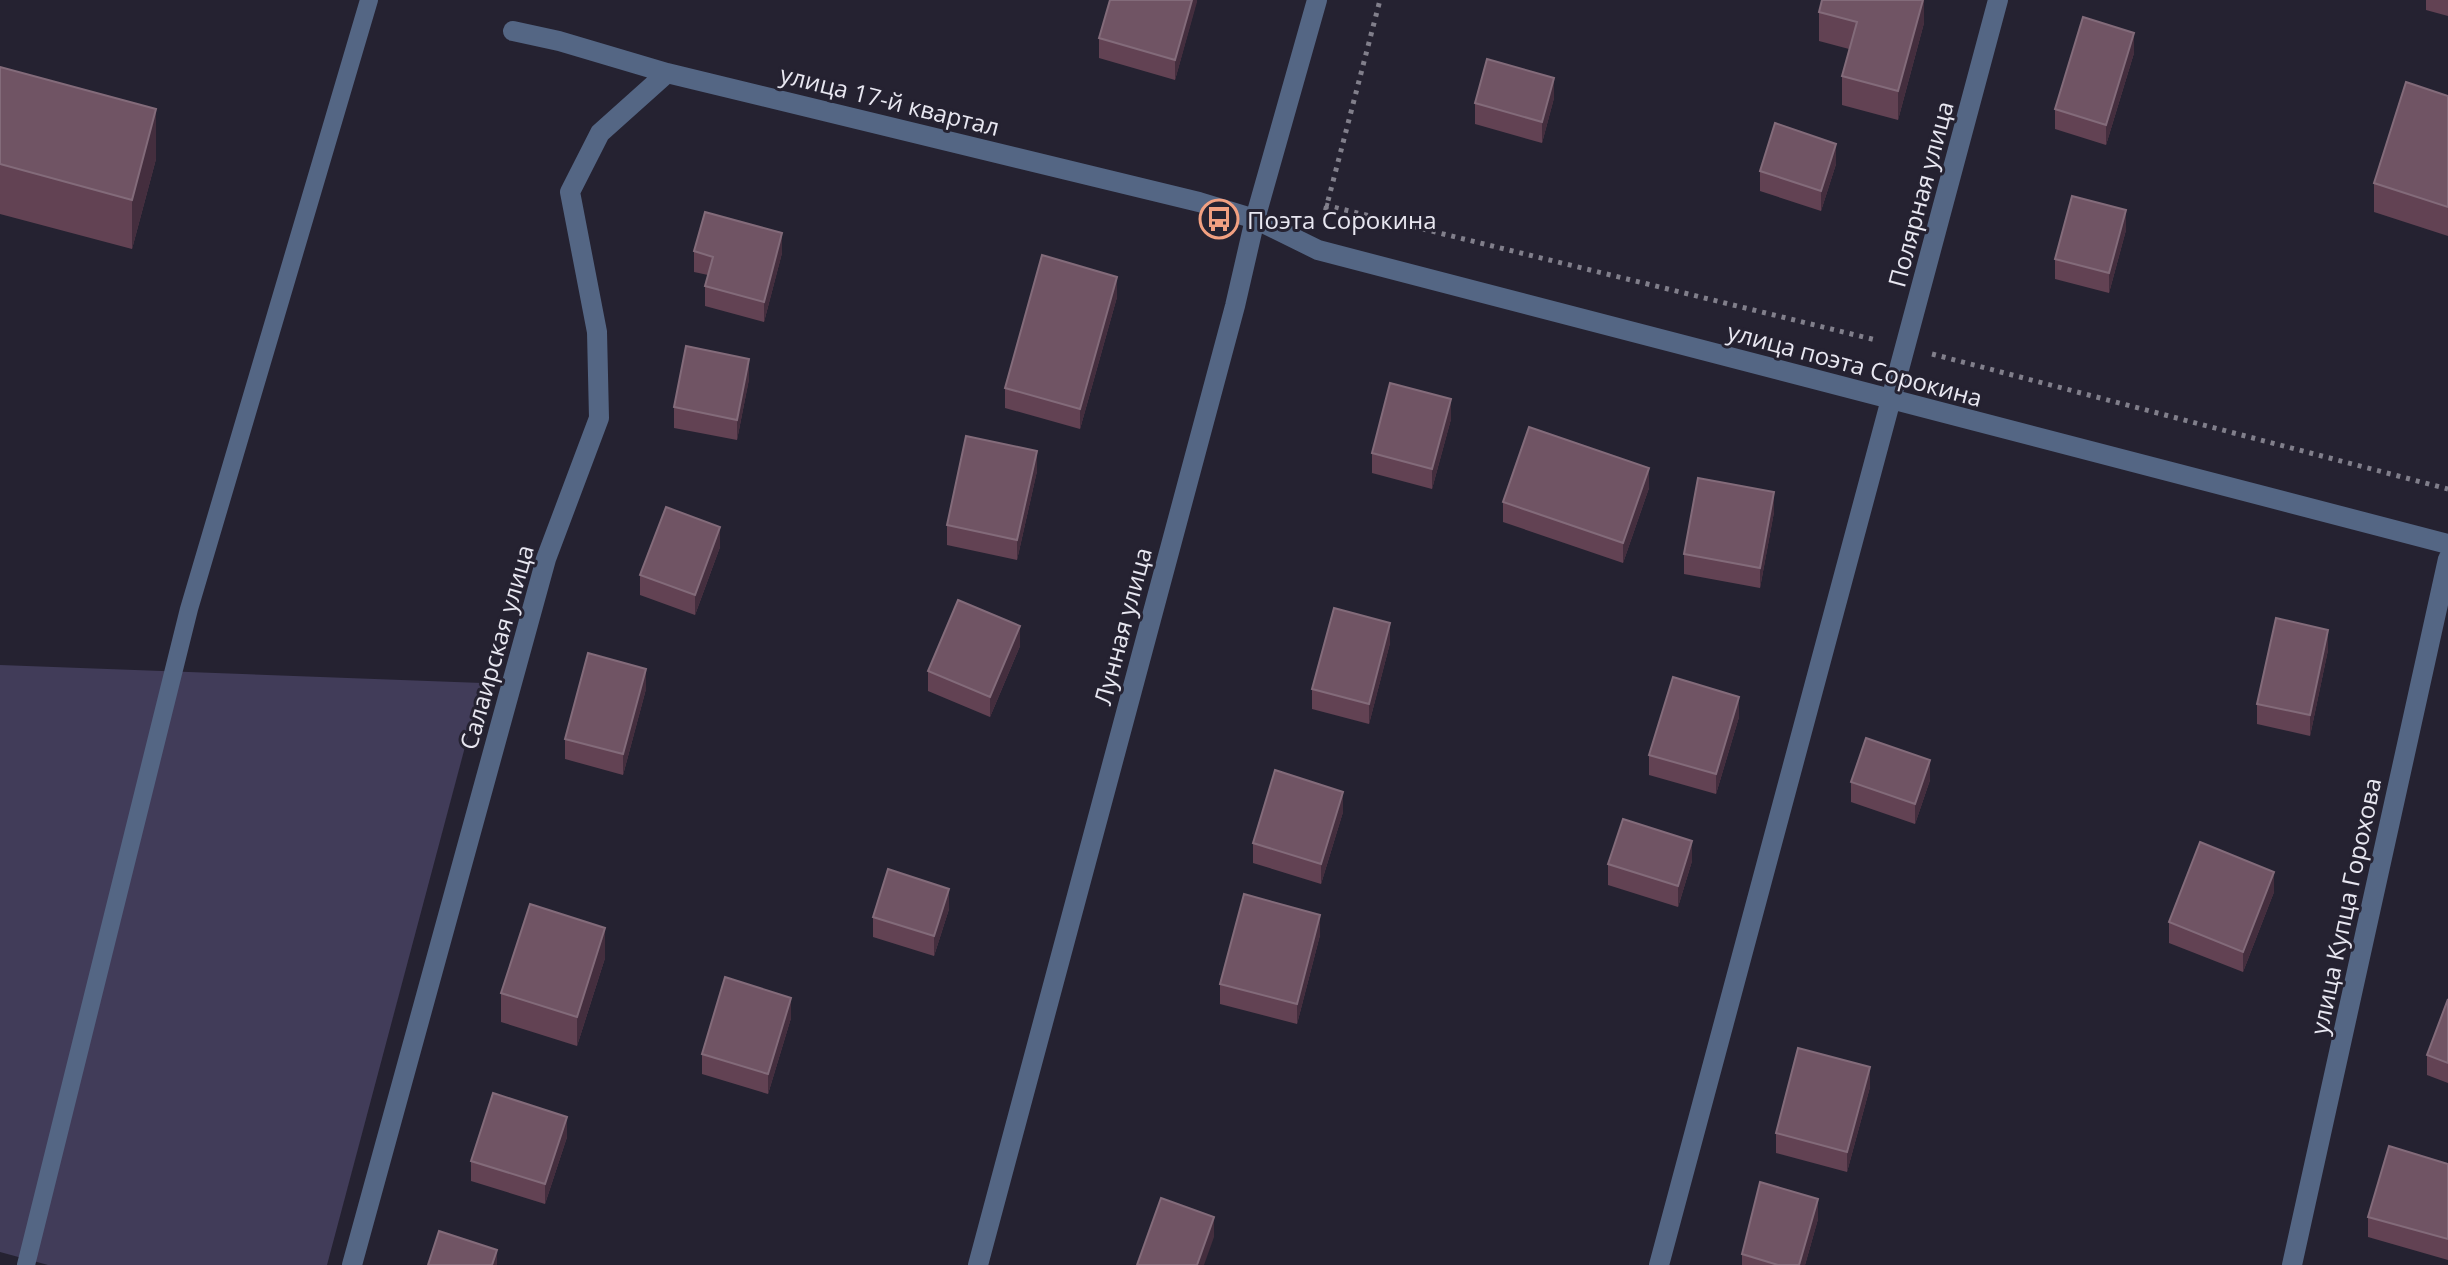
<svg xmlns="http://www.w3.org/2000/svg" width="2448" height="1265" font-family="'Open Sans',sans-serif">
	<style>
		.green { fill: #413c59 }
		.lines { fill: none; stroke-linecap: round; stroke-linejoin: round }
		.path { stroke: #817f8b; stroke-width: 5; stroke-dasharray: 4 6; stroke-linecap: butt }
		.service { stroke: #546684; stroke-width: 18 }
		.minor { stroke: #546684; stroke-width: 20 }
		.tertiary { stroke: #546684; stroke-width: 20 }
		.wall { fill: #624253 }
		.shaded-wall { fill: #442e3e }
		.building { fill: #705464; stroke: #836b7a; stroke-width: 2 }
		.labels { text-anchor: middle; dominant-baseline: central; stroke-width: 6; stroke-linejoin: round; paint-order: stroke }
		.street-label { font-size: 24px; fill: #e8e7f1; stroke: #252231 }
		.poi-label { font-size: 24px; fill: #e8e7f1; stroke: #252231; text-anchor: start }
	</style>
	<rect width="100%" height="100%" fill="#252231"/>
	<path class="green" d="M 0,665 L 482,683 L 327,1265 L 48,1265 L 0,1252 Z"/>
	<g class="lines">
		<path class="path" d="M 1325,205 L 1876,340
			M 1323,220 L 1380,0
			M 1932,354 L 2448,489"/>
		<path class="service" d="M 26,1265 L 189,609 L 369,0"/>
		<path class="minor" d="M 513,31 L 559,41 L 667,73 L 1199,202 L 1255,219 L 1318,250 L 2448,544
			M 352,1265 L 546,559 L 599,418 L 597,332 L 570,192 L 600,133 L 667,73
			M 1659,1265 L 1998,0
			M 2292,1265 L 2448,559"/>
		<path class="tertiary" d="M 978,1265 L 1235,306 L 1255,219 L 1317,0"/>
	</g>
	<path class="wall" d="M 1197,0 L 1175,80 L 1099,58 L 1099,38 Z
		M 1924,0 L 1924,23 L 1898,120 L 1842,105 L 1842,76 L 1849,49 L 1819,41 L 1819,12 Z
		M 2426,0 L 2448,0 L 2448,16 L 2426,10 Z
		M 2134,53 L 2106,145 L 2055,129 L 2055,109 Z
		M 0,67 L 156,159 L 132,249 L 0,214 Z
		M 2448,96 L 2448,236 L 2374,212 L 2374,183 Z
		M 1554,98 L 1542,143 L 1475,124 L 1475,103 Z
		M 1836,164 L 1821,211 L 1760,191 L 1760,171 Z
		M 2126,230 L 2109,293 L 2055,279 L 2055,259 Z
		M 694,251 L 782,253 L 764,322 L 705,306 L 705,286 L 708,275 L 694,272 Z
		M 1117,297 L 1080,429 L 1005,408 L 1005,388 Z
		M 749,379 L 737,440 L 674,428 L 674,407 Z
		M 1451,419 L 1432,489 L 1372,473 L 1372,453 Z
		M 1037,471 L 1017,560 L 947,545 L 947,525 Z
		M 1649,488 L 1623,563 L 1503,522 L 1503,502 Z
		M 1774,512 L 1760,588 L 1684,574 L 1684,554 Z
		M 720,547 L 695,615 L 640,595 L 640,575 Z
		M 1390,643 L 1369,724 L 1312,709 L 1312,689 Z
		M 1020,646 L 990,717 L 928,691 L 928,671 Z
		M 2328,650 L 2310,736 L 2257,724 L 2257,704 Z
		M 646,689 L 623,775 L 565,759 L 565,739 Z
		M 1739,717 L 1716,794 L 1649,775 L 1649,755 Z
		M 1930,780 L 1915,824 L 1851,802 L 1851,782 Z
		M 1343,812 L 1321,884 L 1253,863 L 1253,843 Z
		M 1692,861 L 1678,907 L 1608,885 L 1608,864 Z
		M 2274,892 L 2243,972 L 2169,943 L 2169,922 Z
		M 949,909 L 934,956 L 873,937 L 873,917 Z
		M 1320,935 L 1297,1024 L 1220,1004 L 1220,984 Z
		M 605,958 L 577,1046 L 501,1022 L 501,993 Z
		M 2448,999 L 2448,1083 L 2427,1075 L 2427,1055 Z
		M 791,1018 L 768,1094 L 702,1074 L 702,1054 Z
		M 1870,1087 L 1847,1172 L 1776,1153 L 1776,1133 Z
		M 567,1137 L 545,1204 L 471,1181 L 471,1161 Z
		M 2448,1164 L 2448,1260 L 2368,1237 L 2368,1217 Z
		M 1818,1219 L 1805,1265 L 1742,1265 L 1742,1254 Z"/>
	<path class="shaded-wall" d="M 1192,0 L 1197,0 L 1197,2 L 1175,80 L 1175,60 Z
		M 1923,0 L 1924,0 L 1924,23 L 1898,120 L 1898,91 Z
		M 2134,33 L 2134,53 L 2106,145 L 2106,125 Z
		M 1554,78 L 1554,98 L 1542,143 L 1542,122 Z
		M 156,109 L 156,159 L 132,249 L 132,200 Z
		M 1836,144 L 1836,164 L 1821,211 L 1821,191 Z
		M 2126,210 L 2126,230 L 2109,293 L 2109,273 Z
		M 782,233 L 782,253 L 764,322 L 764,302 Z
		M 1117,277 L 1117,297 L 1080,429 L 1080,409 Z
		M 749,359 L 749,379 L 737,440 L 737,420 Z
		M 1451,399 L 1451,419 L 1432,489 L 1432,469 Z
		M 1037,451 L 1037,471 L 1017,560 L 1017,540 Z
		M 1649,468 L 1649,488 L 1623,563 L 1623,543 Z
		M 1774,492 L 1774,512 L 1760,588 L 1760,568 Z
		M 720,527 L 720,547 L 695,615 L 695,595 Z
		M 1390,623 L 1390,643 L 1369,724 L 1369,704 Z
		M 1020,626 L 1020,646 L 990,717 L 990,697 Z
		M 2328,630 L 2328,650 L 2310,736 L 2310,715 Z
		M 646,669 L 646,689 L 623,775 L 623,754 Z
		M 1739,697 L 1739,717 L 1716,794 L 1716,774 Z
		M 1930,760 L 1930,780 L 1915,824 L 1915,804 Z
		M 1343,792 L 1343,812 L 1321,884 L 1321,864 Z
		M 1692,841 L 1692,861 L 1678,907 L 1678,886 Z
		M 2274,872 L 2274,892 L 2243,972 L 2243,952 Z
		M 949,889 L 949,909 L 934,956 L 934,936 Z
		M 1320,915 L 1320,935 L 1297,1024 L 1297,1004 Z
		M 605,928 L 605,958 L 577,1046 L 577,1017 Z
		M 791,998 L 791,1018 L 768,1094 L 768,1074 Z
		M 1870,1067 L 1870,1087 L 1847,1172 L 1847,1152 Z
		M 567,1117 L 567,1137 L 545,1204 L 545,1184 Z
		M 1818,1199 L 1818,1219 L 1805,1265 L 1799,1265 Z
		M 1214,1217 L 1214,1237 L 1204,1265 L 1197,1265 Z
		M 497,1250 L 497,1265 L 492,1265 Z"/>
	<path class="building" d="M 1110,0 L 1192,0 L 1175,60 L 1099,38 Z
		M 1822,0 L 1923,0 L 1898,91 L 1842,76 L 1857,22 L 1819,12 Z
		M 2083,17 L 2134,33 L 2106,125 L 2055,109 Z
		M 1487,59 L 1554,78 L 1542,122 L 1475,103 Z
		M 0,67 L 156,109 L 132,200 L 0,164 Z
		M 2406,82 L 2448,96 L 2448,207 L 2374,183 Z
		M 1775,123 L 1836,144 L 1821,191 L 1760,171 Z
		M 2072,196 L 2126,210 L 2109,273 L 2055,259 Z
		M 705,212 L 782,233 L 764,302 L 705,286 L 713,257 L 694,251 Z
		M 1042,255 L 1117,277 L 1080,409 L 1005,388 Z
		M 686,346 L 749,359 L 737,420 L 674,407 Z
		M 1390,383 L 1451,399 L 1432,469 L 1372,453 Z
		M 1529,427 L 1649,468 L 1623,543 L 1503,502 Z
		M 966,436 L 1037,451 L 1017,540 L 947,525 Z
		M 1698,478 L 1774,492 L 1760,568 L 1684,554 Z
		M 666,507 L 720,527 L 695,595 L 640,575 Z
		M 958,600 L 1020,626 L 990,697 L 928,671 Z
		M 1334,608 L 1390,623 L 1369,704 L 1312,689 Z
		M 2276,618 L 2328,630 L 2310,715 L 2257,704 Z
		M 588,653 L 646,669 L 623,754 L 565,739 Z
		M 1673,677 L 1739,697 L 1716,774 L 1649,755 Z
		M 1866,738 L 1930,760 L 1915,804 L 1851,782 Z
		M 1275,770 L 1343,792 L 1321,864 L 1253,843 Z
		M 1623,819 L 1692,841 L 1678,886 L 1608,864 Z
		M 2200,842 L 2274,872 L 2243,952 L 2169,922 Z
		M 888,869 L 949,889 L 934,936 L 873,917 Z
		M 1244,894 L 1320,915 L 1297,1004 L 1220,984 Z
		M 530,904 L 605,928 L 577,1017 L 501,993 Z
		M 725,977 L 791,998 L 768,1074 L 702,1054 Z
		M 2448,999 L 2448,1063 L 2427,1055 Z
		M 1798,1048 L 1870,1067 L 1847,1152 L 1776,1133 Z
		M 493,1093 L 567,1117 L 545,1184 L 471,1161 Z
		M 2389,1146 L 2448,1164 L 2448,1239 L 2368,1217 Z
		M 1760,1182 L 1818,1199 L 1799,1265 L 1778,1265 L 1742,1254 Z
		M 1161,1198 L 1214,1217 L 1197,1265 L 1137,1265 Z
		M 439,1231 L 497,1250 L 492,1265 L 428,1265 Z"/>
	<defs>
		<symbol id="bus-ring" viewBox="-11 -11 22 22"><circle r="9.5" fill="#252231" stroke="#f2a081" stroke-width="1.5"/><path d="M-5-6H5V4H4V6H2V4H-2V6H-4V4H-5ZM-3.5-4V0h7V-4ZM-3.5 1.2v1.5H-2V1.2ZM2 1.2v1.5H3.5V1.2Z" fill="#f2a081"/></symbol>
	</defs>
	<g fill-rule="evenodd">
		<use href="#bus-ring" x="1197" y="197" width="44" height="44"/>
	</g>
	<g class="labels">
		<g class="street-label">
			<text transform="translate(890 100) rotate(14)">улица 17-й квартал</text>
			<text transform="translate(1920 194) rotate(-75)">Полярная улица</text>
			<text transform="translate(1855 364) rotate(15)">улица поэта Сорокина</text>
			<text transform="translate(1122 626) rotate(-75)">Лунная улица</text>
			<text transform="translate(496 647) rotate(-74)">Салаирская улица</text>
			<text transform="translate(2345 906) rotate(-78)">улица Купца Горохова</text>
		</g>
		<g class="poi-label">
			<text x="1247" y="219">Поэта Сорокина</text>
		</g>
	</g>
</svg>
